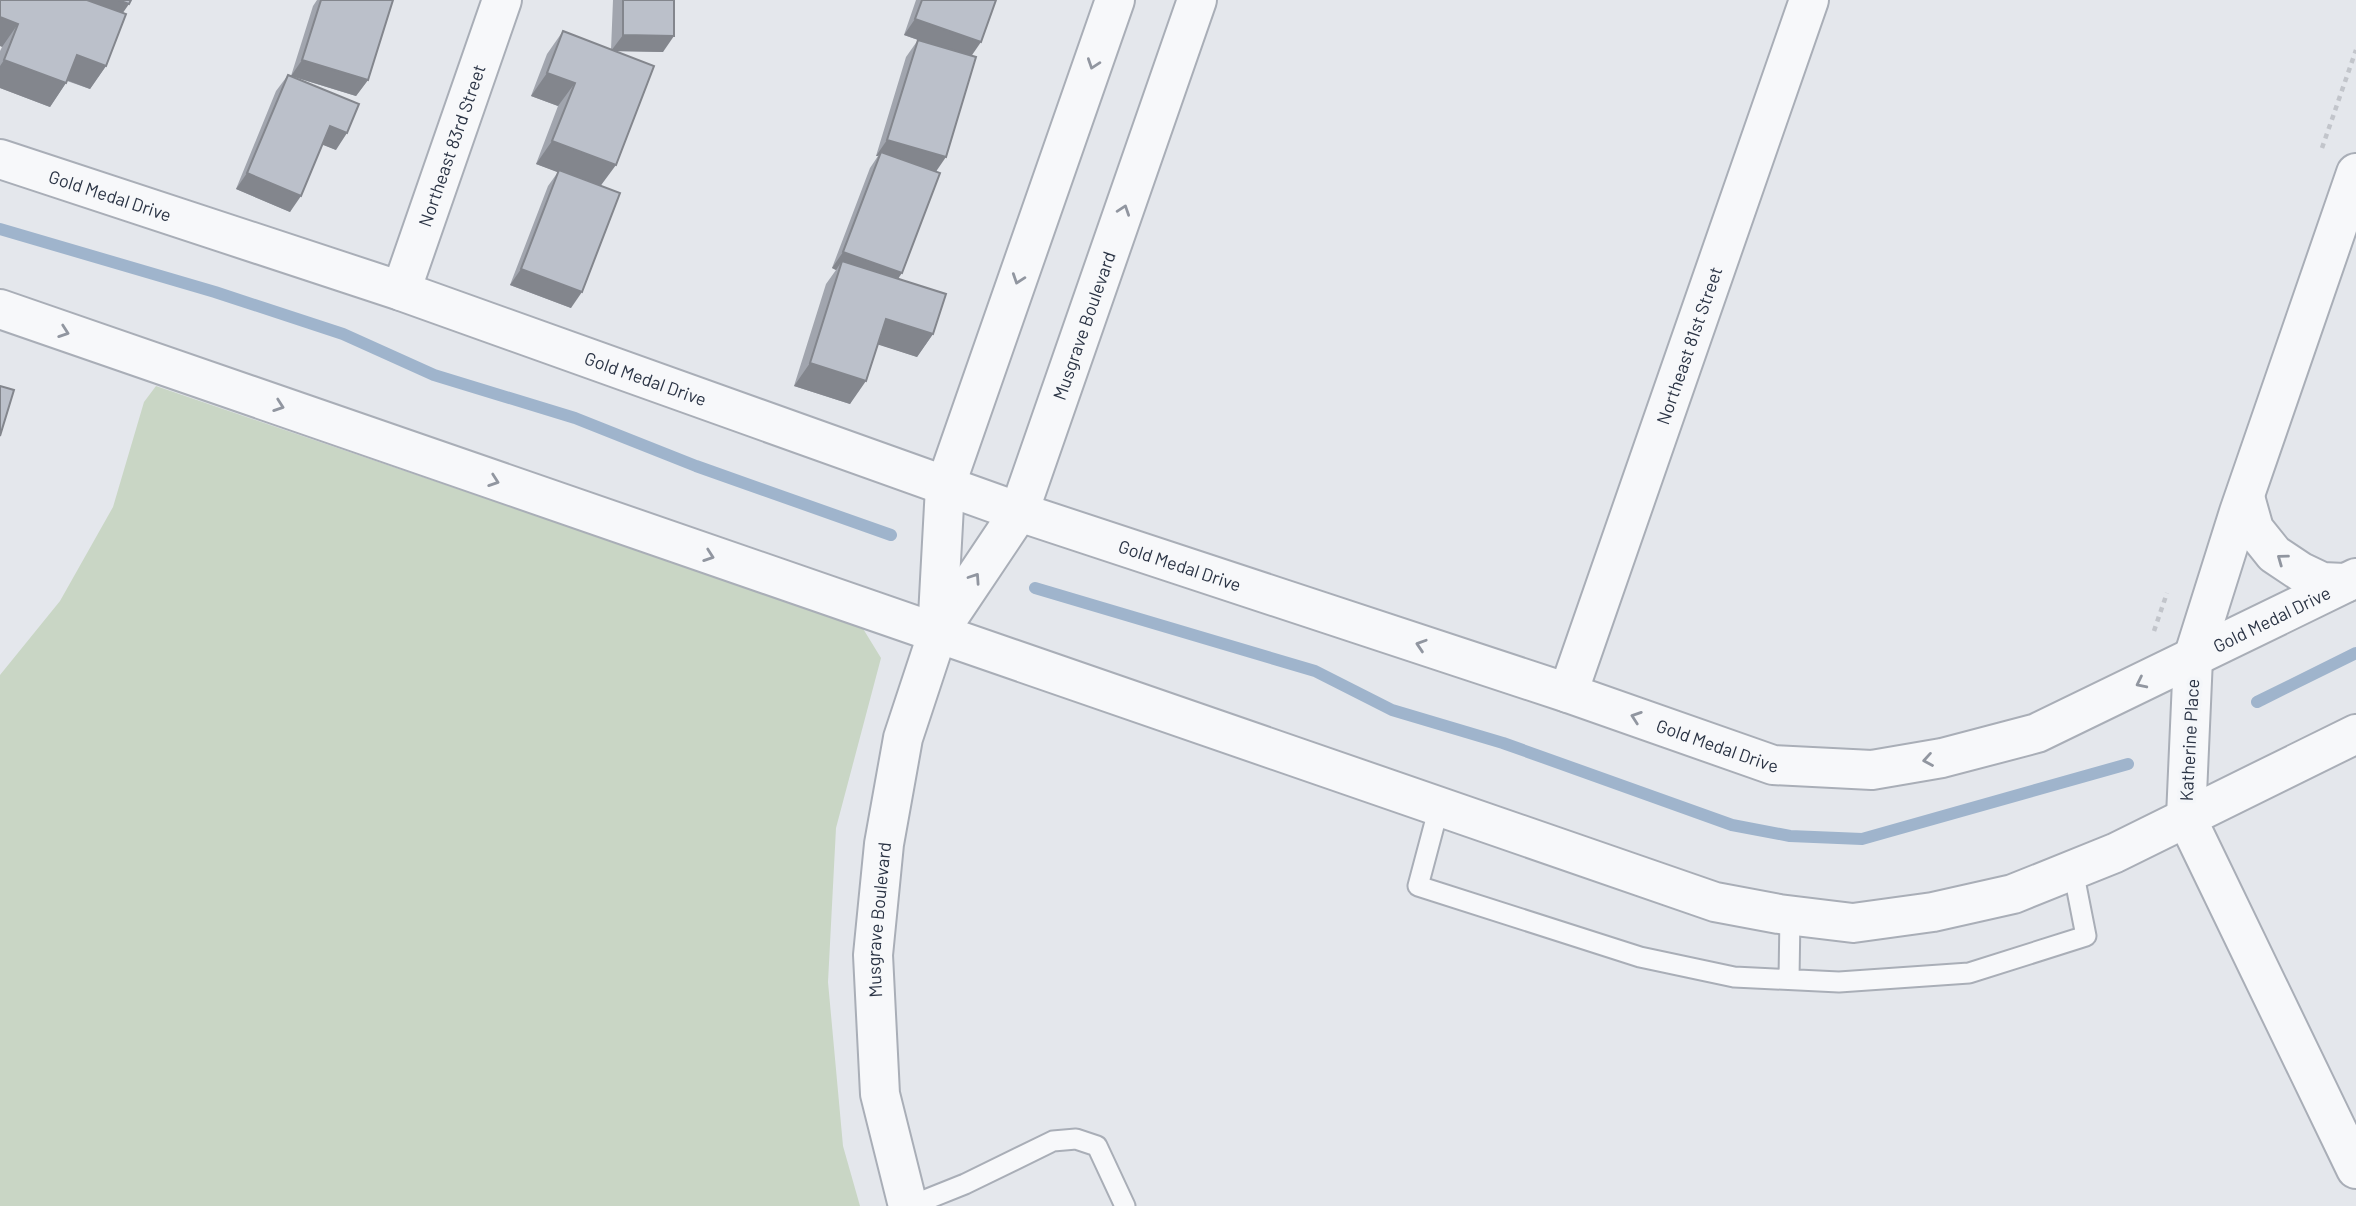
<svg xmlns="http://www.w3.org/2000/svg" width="2356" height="1206" font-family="Barlow,sans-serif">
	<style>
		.green { fill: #c9d6c5 }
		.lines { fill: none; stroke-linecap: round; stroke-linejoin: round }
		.stream { stroke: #9fb4cc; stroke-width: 12 }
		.service-casing { stroke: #a9aeb7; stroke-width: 23 }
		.minor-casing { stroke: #a9aeb7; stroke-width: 42 }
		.path { stroke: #c2c5cb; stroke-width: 4.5; stroke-dasharray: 5 5; stroke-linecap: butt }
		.service { stroke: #f7f8fa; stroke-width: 19 }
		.minor { stroke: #f7f8fa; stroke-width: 38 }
		.wall { fill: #a1a5ae }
		.shaded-wall { fill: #83868d }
		.building { fill: #bbc0ca; stroke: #83868d; stroke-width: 2 }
		.oneway { stroke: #9196a0 }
		.labels { text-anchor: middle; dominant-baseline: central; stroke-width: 7; stroke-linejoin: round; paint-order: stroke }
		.street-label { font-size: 18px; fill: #2b3445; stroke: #f4f6f9 }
	</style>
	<rect width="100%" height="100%" fill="#e4e7ec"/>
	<path class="green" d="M 156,386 L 862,627 L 881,658 L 836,828 L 828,982 L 843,1146 L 860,1206 L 0,1206 L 0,675 L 60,601 L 113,507 L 144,402 Z"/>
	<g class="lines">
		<path class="stream" d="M 0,229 L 215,292 L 343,334 L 434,375 L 575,418 L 696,466 L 891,535
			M 1035,588 L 1315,671 L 1392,710 L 1503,743 L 1732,825 L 1790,836 L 1862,839 L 2128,764
			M 2257,702 L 2356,653"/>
		<defs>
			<path id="service" d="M 1439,807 L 1418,886 L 1640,957 L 1734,977 L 1839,982 L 1969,973 L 2086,936 L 2073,870
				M 1789,979 L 1790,916
				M 910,1206 L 965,1184 L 1053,1141 L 1076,1139 L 1097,1146 L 1125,1206"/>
			<g id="minor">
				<path id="s1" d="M 0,159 L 401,291 L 1019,512 L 1568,693 L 1773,765 L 1872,770 L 1942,758 L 2037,733 L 2356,578"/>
				<path d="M 2356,173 L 2239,512 L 2193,658 L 2186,817 L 2356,1169"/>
				<path id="s2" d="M 401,291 L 502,0"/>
				<path d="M 0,309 L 1715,902 L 1779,914 L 1853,923 L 1933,912 L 2013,894 L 2115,853 L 2356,734"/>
				<path d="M 2245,497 L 2254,529 L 2274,554 L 2301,572 L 2322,582 L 2345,583"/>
				<path id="s3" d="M 938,633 L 1019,512 L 1197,0"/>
				<path id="s4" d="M 1568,693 L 1809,0"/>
				<path id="s5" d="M 908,1206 L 880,1094 L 873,955 L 884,844 L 903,738 L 937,635 L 945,487 L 1115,0"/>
			</g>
		</defs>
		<use href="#service" class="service-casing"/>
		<use href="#minor" class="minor-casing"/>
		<path class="path" d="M 2322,148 L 2356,50
			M 2154,631 L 2167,593"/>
		<use href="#service" class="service"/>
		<use href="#minor" class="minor"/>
	</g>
	<path class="wall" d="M 0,0 L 123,13 L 106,66 L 90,89 L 67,81 L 50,107 L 0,88 L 0,51 L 2,47 Z
		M 317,0 L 393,0 L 368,80 L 356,96 L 291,76 L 313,6 Z
		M 613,0 L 674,0 L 663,52 L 615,51 L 601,186 L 571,308 L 510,285 L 548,186 L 558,172 L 536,164 L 558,106 L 531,96 L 547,54 L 563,31 L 611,50 Z
		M 916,0 L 996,0 L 971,56 L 936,172 L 898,279 L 933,334 L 917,357 L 878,344 L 850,404 L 794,386 L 826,284 L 836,270 L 832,268 L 870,168 L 878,156 L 876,156 L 906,57 L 918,40 L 932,45 L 904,35 Z
		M 288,75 L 336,150 L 322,144 L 290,212 L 236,189 L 276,91 Z"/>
	<path class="shaded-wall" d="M 64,0 L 118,0 L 129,4 L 118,20 Z
		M 0,17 L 18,24 L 2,47 L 0,46 Z
		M 915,19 L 981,42 L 970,58 L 904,35 Z
		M 623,35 L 674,36 L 663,52 L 611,51 Z
		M 77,55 L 106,66 L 90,89 L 61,78 Z
		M 4,60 L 66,83 L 50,107 L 0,88 L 0,66 Z
		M 302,60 L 368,80 L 356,96 L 291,76 Z
		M 547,73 L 575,83 L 558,106 L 531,96 Z
		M 330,126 L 347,133 L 336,150 L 318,143 Z
		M 887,140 L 946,157 L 935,173 L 881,152 L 878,156 L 876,156 Z
		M 552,141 L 616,165 L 599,188 L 536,164 Z
		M 247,173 L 301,196 L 290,212 L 236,189 Z
		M 843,252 L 902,273 L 891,289 L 842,261 L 836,270 L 832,268 Z
		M 521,269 L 582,292 L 571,308 L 510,285 Z
		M 886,319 L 933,334 L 917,357 L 870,342 Z
		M 810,363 L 866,381 L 850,404 L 794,386 Z"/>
	<path class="building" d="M 0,0 L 87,0 L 126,14 L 106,66 L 77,55 L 66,83 L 4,60 L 18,24 L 0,17 Z
		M 118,0 L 131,0 L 129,4 Z
		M 321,0 L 393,0 L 368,80 L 302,60 Z
		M 623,0 L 674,0 L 674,36 L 623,35 Z
		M 922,0 L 996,0 L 981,42 L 915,19 Z
		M 563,31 L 654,66 L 616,165 L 552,141 L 575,83 L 547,73 Z
		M 918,40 L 976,57 L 946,157 L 887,140 Z
		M 288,75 L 359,104 L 347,133 L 330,126 L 301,196 L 247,173 Z
		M 881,152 L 940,173 L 902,273 L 843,252 Z
		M 559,170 L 620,193 L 582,292 L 521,269 Z
		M 842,261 L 946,294 L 933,334 L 886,319 L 866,381 L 810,363 Z
		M 0,386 L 14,390 L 0,436 Z"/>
	<defs><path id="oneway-chevron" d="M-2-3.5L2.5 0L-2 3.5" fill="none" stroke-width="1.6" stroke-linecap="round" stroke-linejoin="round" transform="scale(1.75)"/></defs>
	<g class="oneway">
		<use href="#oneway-chevron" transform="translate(1093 64) rotate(109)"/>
		<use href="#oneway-chevron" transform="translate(1124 210) rotate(-71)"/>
		<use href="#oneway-chevron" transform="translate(1018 279) rotate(109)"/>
		<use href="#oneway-chevron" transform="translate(64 332) rotate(19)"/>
		<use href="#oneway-chevron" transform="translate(279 406) rotate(19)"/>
		<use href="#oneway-chevron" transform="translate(494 481) rotate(19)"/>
		<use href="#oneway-chevron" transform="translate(709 556) rotate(19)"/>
		<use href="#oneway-chevron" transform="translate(2282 559) rotate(-144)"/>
		<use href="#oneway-chevron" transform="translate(975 578) rotate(-56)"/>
		<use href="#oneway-chevron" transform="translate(1421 645) rotate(-162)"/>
		<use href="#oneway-chevron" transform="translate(2141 683) rotate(154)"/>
		<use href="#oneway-chevron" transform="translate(1636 717) rotate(-161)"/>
		<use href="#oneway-chevron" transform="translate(1928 760) rotate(170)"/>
	</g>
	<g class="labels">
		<g class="street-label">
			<text stroke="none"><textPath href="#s2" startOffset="154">Northeast 83rd Street</textPath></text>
			<text stroke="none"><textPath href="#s1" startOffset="116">Gold Medal Drive</textPath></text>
			<text stroke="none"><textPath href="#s3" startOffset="343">Musgrave Boulevard</textPath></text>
			<text stroke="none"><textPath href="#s4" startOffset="368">Northeast 81st Street</textPath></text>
			<text stroke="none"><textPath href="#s1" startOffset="682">Gold Medal Drive</textPath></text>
			<text stroke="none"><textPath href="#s1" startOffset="1248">Gold Medal Drive</textPath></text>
			<text stroke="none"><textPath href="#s1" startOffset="2403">Gold Medal Drive</textPath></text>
			<text transform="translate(2189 740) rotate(-87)">Katherine Place</text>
			<text stroke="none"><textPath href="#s1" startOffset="1815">Gold Medal Drive</textPath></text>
			<text stroke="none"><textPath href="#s5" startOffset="290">Musgrave Boulevard</textPath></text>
		</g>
	</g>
</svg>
